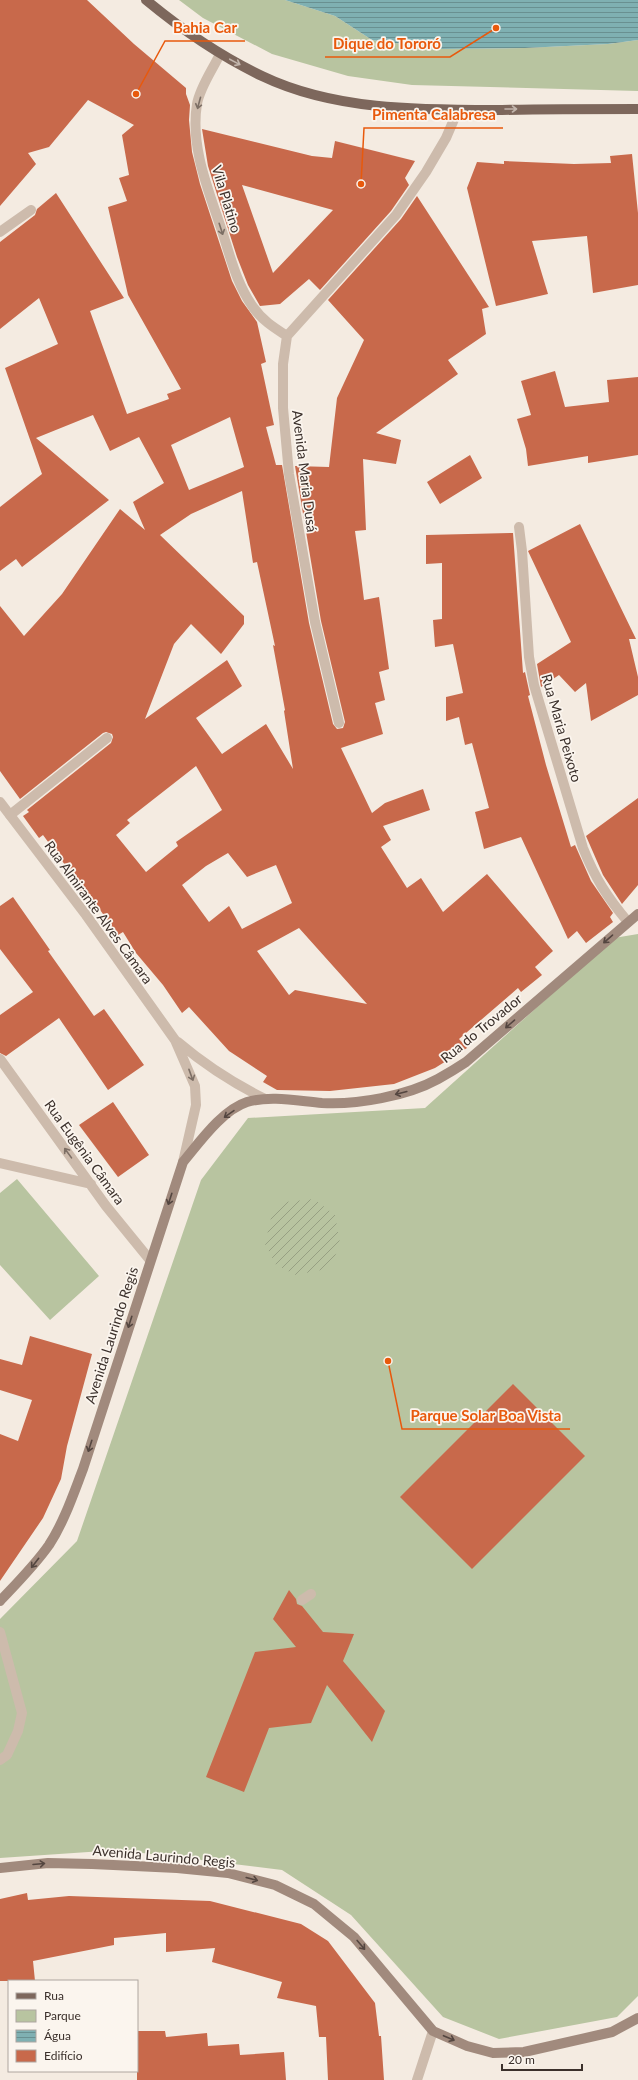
<svg xmlns="http://www.w3.org/2000/svg" width="638" height="2080" font-family="Lato,sans-serif">
	<style>
		.park { fill: #b8c4a0 }
		.garden { fill: url(#garden-furrows) }
		.water { fill: url(#water-rules) }
		.building { fill: #c8694b; fill-rule: evenodd }
		.lines { fill: none; stroke-linecap: round; stroke-linejoin: round }
		.lane { stroke: #cdbbac; stroke-width: 10 }
		.street { stroke: #cdbbac; stroke-width: 10 }
		.secondary { stroke: #a18a7d; stroke-width: 10 }
		.primary { stroke: #7d675c; stroke-width: 10 }
		.oneway { stroke: #c2b5ac }
		.oneway2 { stroke: #7d6f65 }
		.oneway3 { stroke: #544640 }
		.labels { text-anchor: middle; dominant-baseline: central; stroke-width: 3.5; stroke-linejoin: round; paint-order: stroke }
		.street-label { font-size: 14px; fill: #3b302b; stroke: #fbf5ee }
		.leader { fill: none; stroke: #e8590c; stroke-width: 1.5 }
		.callout-dot { fill: #e8590c; stroke: #fbf5ee; stroke-width: 1.5 }
		.callout-label { font-size: 15px; text-anchor: middle; font-weight: bold; fill: #e8590c; stroke: #fbf5ee; stroke-width: 3.5; stroke-linejoin: round; paint-order: stroke }
	</style>
	<defs>
		<pattern id="garden-furrows" width="10" height="10" patternUnits="userSpaceOnUse"><rect width="10" height="10" fill="#b8c4a0"/><path d="M-1 1l2-2M0 10L10 0M9 11l2-2" fill="none" stroke="#97a083"/></pattern>
		<pattern id="water-rules" width="6" height="5" patternUnits="userSpaceOnUse"><rect width="6" height="5" fill="#7fb0b2"/><path d="M0 2.5h6" fill="none" stroke="#699091"/></pattern>
	</defs>
	<rect width="100%" height="100%" fill="#f4ebe1"/>
	<path class="park" d="M 179,0 L 285,0 L 335,16 L 372,40 L 441,49 L 525,48 L 608,44 L 638,40 L 638,91 L 412,85 L 348,76 L 272,54 L 203,18 Z
		M 638,934 L 638,1996 L 617,2017 L 499,2039 L 443,2017 L 351,1915 L 282,1870 L 118,1850 L 0,1858 L 0,1619 L 77,1541 L 201,1180 L 248,1118 L 425,1108 L 614,938 Z
		M 17,1179 L 99,1276 L 50,1320 L 0,1265 L 0,1193 Z"/>
	<path class="garden" d="M 314,1199 L 335,1215 L 340,1243 L 334,1259 L 326,1269 L 296,1275 L 276,1265 L 265,1244 L 271,1218 L 285,1202 Z"/>
	<path class="water" d="M 285,0 L 638,0 L 638,40 L 608,44 L 525,48 L 441,49 L 372,40 L 335,16 Z"/>
	<path class="building" d="M 0,0 L 87,0 L 134,44 L 186,88 L 186,94 L 190,105 L 189,120 L 192,152 L 200,184 L 232,281 L 242,301 L 257,322 L 266,362 L 261,364 L 274,425 L 266,427 L 276,465 L 282,465 L 309,623 L 333,724 L 337,729 L 343,728 L 345,722 L 321,621 L 295,466 L 329,467 L 337,398 L 364,340 L 328,300 L 401,219 L 417,196 L 489,307 L 482,309 L 486,334 L 448,360 L 458,374 L 376,433 L 401,440 L 396,464 L 363,459 L 366,530 L 355,531 L 359,560 L 364,600 L 379,597 L 389,669 L 379,672 L 385,700 L 375,703 L 383,734 L 341,748 L 372,813 L 385,803 L 423,789 L 430,810 L 383,826 L 391,840 L 381,847 L 407,888 L 421,878 L 443,912 L 487,874 L 553,951 L 535,967 L 542,975 L 521,992 L 518,988 L 459,1039 L 467,1048 L 435,1068 L 394,1084 L 330,1091 L 277,1090 L 263,1082 L 267,1076 L 229,1051 L 189,1007 L 182,1013 L 163,985 L 136,953 L 123,932 L 118,935 L 93,900 L 89,903 L 66,877 L 71,873 L 43,835 L 39,838 L 23,816 L 29,812 L 27,810 L 111,743 L 113,737 L 112,734 L 106,732 L 103,733 L 20,799 L 0,771 L 0,606 L 24,636 L 62,594 L 120,509 L 145,530 L 133,502 L 164,483 L 139,437 L 110,451 L 93,415 L 36,438 L 109,500 L 22,567 L 16,559 L 0,571 L 0,507 L 42,474 L 5,368 L 58,344 L 39,298 L 0,329 L 0,242 L 35,215 L 37,209 L 56,193 L 124,298 L 90,311 L 127,414 L 169,399 L 167,394 L 181,389 L 128,295 L 108,207 L 127,201 L 119,178 L 129,175 L 122,135 L 134,125 L 88,100 L 49,147 L 28,153 L 36,164 L 0,206 ZM 230,417 L 244,467 L 189,490 L 171,445 ZM 242,491 L 253,563 L 257,562 L 275,646 L 273,645 L 285,710 L 284,711 L 293,769 L 266,724 L 222,754 L 196,718 L 242,686 L 227,660 L 145,719 L 174,644 L 191,624 L 221,654 L 244,624 L 244,616 L 160,535 L 191,514 ZM 196,766 L 222,810 L 176,842 L 178,846 L 146,872 L 116,835 L 130,823 L 127,820 ZM 228,853 L 247,877 L 276,865 L 292,903 L 242,929 L 229,906 L 209,922 L 182,885 L 206,866 ZM 299,928 L 367,1004 L 295,990 L 289,995 L 257,951 Z
		M 202,129 L 312,156 L 332,158 L 335,141 L 415,161 L 405,178 L 409,185 L 391,211 L 320,290 L 309,279 L 280,304 L 260,306 L 248,285 L 237,257 L 208,166 ZM 242,185 L 333,210 L 273,273 Z
		M 632,154 L 638,213 L 638,285 L 593,293 L 587,236 L 532,241 L 548,294 L 496,306 L 467,188 L 477,162 L 504,164 L 504,161 L 574,164 L 611,163 L 610,156 Z
		M 555,371 L 565,407 L 609,402 L 607,380 L 638,377 L 638,455 L 588,463 L 588,456 L 528,466 L 526,449 L 517,419 L 531,415 L 521,381 Z
		M 470,455 L 482,478 L 440,504 L 427,482 Z
		M 580,524 L 636,639 L 629,639 L 638,677 L 638,695 L 591,721 L 586,683 L 575,692 L 559,675 L 541,687 L 537,664 L 571,642 L 528,551 Z
		M 513,533 L 523,673 L 525,672 L 530,695 L 528,696 L 546,765 L 571,847 L 575,845 L 591,881 L 613,913 L 610,917 L 613,922 L 586,943 L 577,931 L 568,939 L 521,837 L 484,849 L 475,812 L 489,808 L 472,743 L 465,745 L 459,717 L 446,721 L 446,697 L 463,693 L 453,644 L 435,647 L 433,620 L 442,619 L 442,563 L 426,564 L 426,535 Z
		M 638,798 L 638,885 L 622,904 L 603,875 L 586,836 Z
		M 13,897 L 50,950 L 48,951 L 94,1016 L 104,1009 L 144,1065 L 108,1090 L 59,1018 L 6,1056 L 0,1053 L 0,1015 L 33,992 L 0,949 L 0,906 Z
		M 113,1102 L 149,1155 L 118,1177 L 79,1125 Z
		M 30,1336 L 92,1354 L 67,1446 L 61,1479 L 43,1518 L 0,1581 L 0,1434 L 18,1441 L 32,1400 L 0,1390 L 0,1359 L 22,1365 Z
		M 513,1384 L 585,1456 L 472,1569 L 400,1497 Z
		M 289,1590 L 296,1599 L 297,1604 L 302,1606 L 323,1632 L 354,1634 L 343,1661 L 385,1711 L 372,1742 L 327,1685 L 311,1723 L 269,1728 L 244,1792 L 206,1777 L 255,1652 L 296,1647 L 273,1619 Z
		M 27,1893 L 28,1900 L 69,1896 L 210,1901 L 301,1924 L 328,1941 L 375,2003 L 379,2036 L 381,2036 L 384,2080 L 328,2080 L 326,2037 L 319,2037 L 316,2006 L 277,1998 L 282,1982 L 212,1962 L 215,1948 L 166,1952 L 166,1933 L 114,1938 L 114,1945 L 33,1961 L 35,1981 L 0,1981 L 0,1899 Z
		M 137,2031 L 165,2031 L 166,2037 L 207,2033 L 208,2046 L 239,2044 L 240,2055 L 284,2052 L 286,2080 L 137,2080 Z"/>
	<g class="lines">
		<path class="lane" d="M 10,815 L 107,738
			M 302,1600 L 311,1594
			M 0,1632 L 22,1713 L 18,1731 L 7,1755 L 0,1760"/>
		<path class="street" d="M 220,54 C 213,69 200,87 197,104 C 190,146 208,189 221,228 C 230,255 236,283 253,307 C 262,320 273,327 287,336
			M 0,232 L 31,210
			M 519,527 L 522,551 L 529,657 L 534,685 L 583,848 C 595,878 607,897 628,922
			M 339,723 L 315,622 L 289,474 L 283,408 L 283,364 L 287,336 L 396,215 L 426,172 L 446,138 L 458,110
			M 0,802 L 86,915 L 175,1040 L 195,1086 L 196,1105 L 183,1162
			M 178,1042 C 205,1065 233,1083 265,1099
			M 0,1059 L 106,1206 L 150,1260
			M 0,1163 L 91,1184
			M 417,2080 L 433,2031"/>
		<path class="secondary" d="M 0,1601 C 17,1583 35,1565 49,1545 C 64,1522 73,1495 83,1469 L 183,1162 C 199,1143 222,1110 247,1102 C 271,1095 298,1101 322,1103 C 357,1105 407,1096 438,1079 C 447,1074 457,1068 466,1062 L 638,914
			M 0,1868 L 48,1863 L 92,1864 L 177,1868 L 228,1873 L 275,1885 L 314,1904 L 354,1937 L 433,2031 L 467,2046 L 493,2053 L 524,2052 L 612,2032 L 638,2018"/>
		<path class="primary" d="M 146,0 C 181,29 220,56 262,76 C 335,111 422,110 502,110 C 547,109 593,109 638,109"/>
	</g>
	<defs><path id="oneway-shaft" d="M-6 0H5M1.5-3L5.5 0L1.5 3" fill="none" stroke-width="1.6" stroke-linecap="round" stroke-linejoin="round"/></defs>
	<g class="oneway">
		<use href="#oneway-shaft" transform="translate(235 62) rotate(28)"/>
		<use href="#oneway-shaft" transform="translate(511 109)"/>
	</g>
	<g class="oneway2">
		<use href="#oneway-shaft" transform="translate(199 103) rotate(105)"/>
		<use href="#oneway-shaft" transform="translate(221 229) rotate(72)"/>
		<use href="#oneway-shaft" transform="translate(191 1075) rotate(70)"/>
		<use href="#oneway-shaft" transform="translate(68 1153) rotate(-126)"/>
	</g>
	<g class="oneway3">
		<use href="#oneway-shaft" transform="translate(608 939) rotate(139)"/>
		<use href="#oneway-shaft" transform="translate(510 1024) rotate(139)"/>
		<use href="#oneway-shaft" transform="translate(401 1093) rotate(166)"/>
		<use href="#oneway-shaft" transform="translate(229 1114) rotate(145)"/>
		<use href="#oneway-shaft" transform="translate(170 1199) rotate(108)"/>
		<use href="#oneway-shaft" transform="translate(130 1322) rotate(108)"/>
		<use href="#oneway-shaft" transform="translate(90 1446) rotate(108)"/>
		<use href="#oneway-shaft" transform="translate(35 1563) rotate(128)"/>
		<use href="#oneway-shaft" transform="translate(39 1864) rotate(-5)"/>
		<use href="#oneway-shaft" transform="translate(252 1879) rotate(15)"/>
		<use href="#oneway-shaft" transform="translate(361 1945) rotate(50)"/>
		<use href="#oneway-shaft" transform="translate(449 2038) rotate(23)"/>
	</g>
	<g class="labels">
		<g class="street-label">
			<text transform="translate(227 199) rotate(73)">Vila Platino</text>
			<text transform="translate(305 471) rotate(83)">Avenida Maria Dusá</text>
			<text transform="translate(562 728) rotate(74)">Rua Maria Peixoto</text>
			<text transform="translate(99 912) rotate(54)">Rua Almirante Alves Câmara</text>
			<text transform="translate(481 1028) rotate(-39)">Rua do Trovador</text>
			<text transform="translate(85 1152) rotate(54)">Rua Eugênia Câmara</text>
			<text transform="translate(111 1335) rotate(-72)">Avenida Laurindo Regis</text>
			<text transform="translate(164 1856) rotate(5)">Avenida Laurindo Regis</text>
		</g>
	</g>
	<path class="leader" d="M136 94L165 41H245M496 28L450 57H325M361 184L364 128H503M388 1361L402 1429H570"/>
	<g class="callout-dot">
		<circle cx="136" cy="94" r="4"/>
		<circle cx="496" cy="28" r="4"/>
		<circle cx="361" cy="184" r="4"/>
		<circle cx="388" cy="1361" r="4"/>
	</g>
	<g class="callout-label">
		<text x="205" y="33">Bahia Car</text>
		<text x="387" y="49">Dique do Tororó</text>
		<text x="434" y="120">Pimenta Calabresa</text>
		<text x="486" y="1421">Parque Solar Boa Vista</text>
	</g>
	<rect x="8" y="1980" width="130" height="92" fill="#fbf5ee" stroke="#aea6a0"/>
	<rect x="16" y="1993" width="20" height="6" fill="#7d675c" stroke="#aea6a0"/>
	<text x="44" y="2000" font-size="12" fill="#3b302b">Rua</text>
	<rect x="16" y="2010" width="20" height="12" fill="#b8c4a0" stroke="#aea6a0"/>
	<text x="44" y="2020" font-size="12" fill="#3b302b">Parque</text>
	<rect x="16" y="2030" width="20" height="12" fill="url(#water-rules)" stroke="#aea6a0"/>
	<text x="44" y="2040" font-size="12" fill="#3b302b">Água</text>
	<rect x="16" y="2050" width="20" height="12" fill="#c8694b" stroke="#aea6a0"/>
	<text x="44" y="2060" font-size="12" fill="#3b302b">Edifício</text>
	<path d="M502 2064v6h80v-6" fill="none" stroke="#3b302b" stroke-width="2"/>
	<text x="508" y="2064" font-size="12" fill="#3b302b" stroke="#fbf5ee" stroke-width="3" paint-order="stroke">20 m</text>
</svg>
